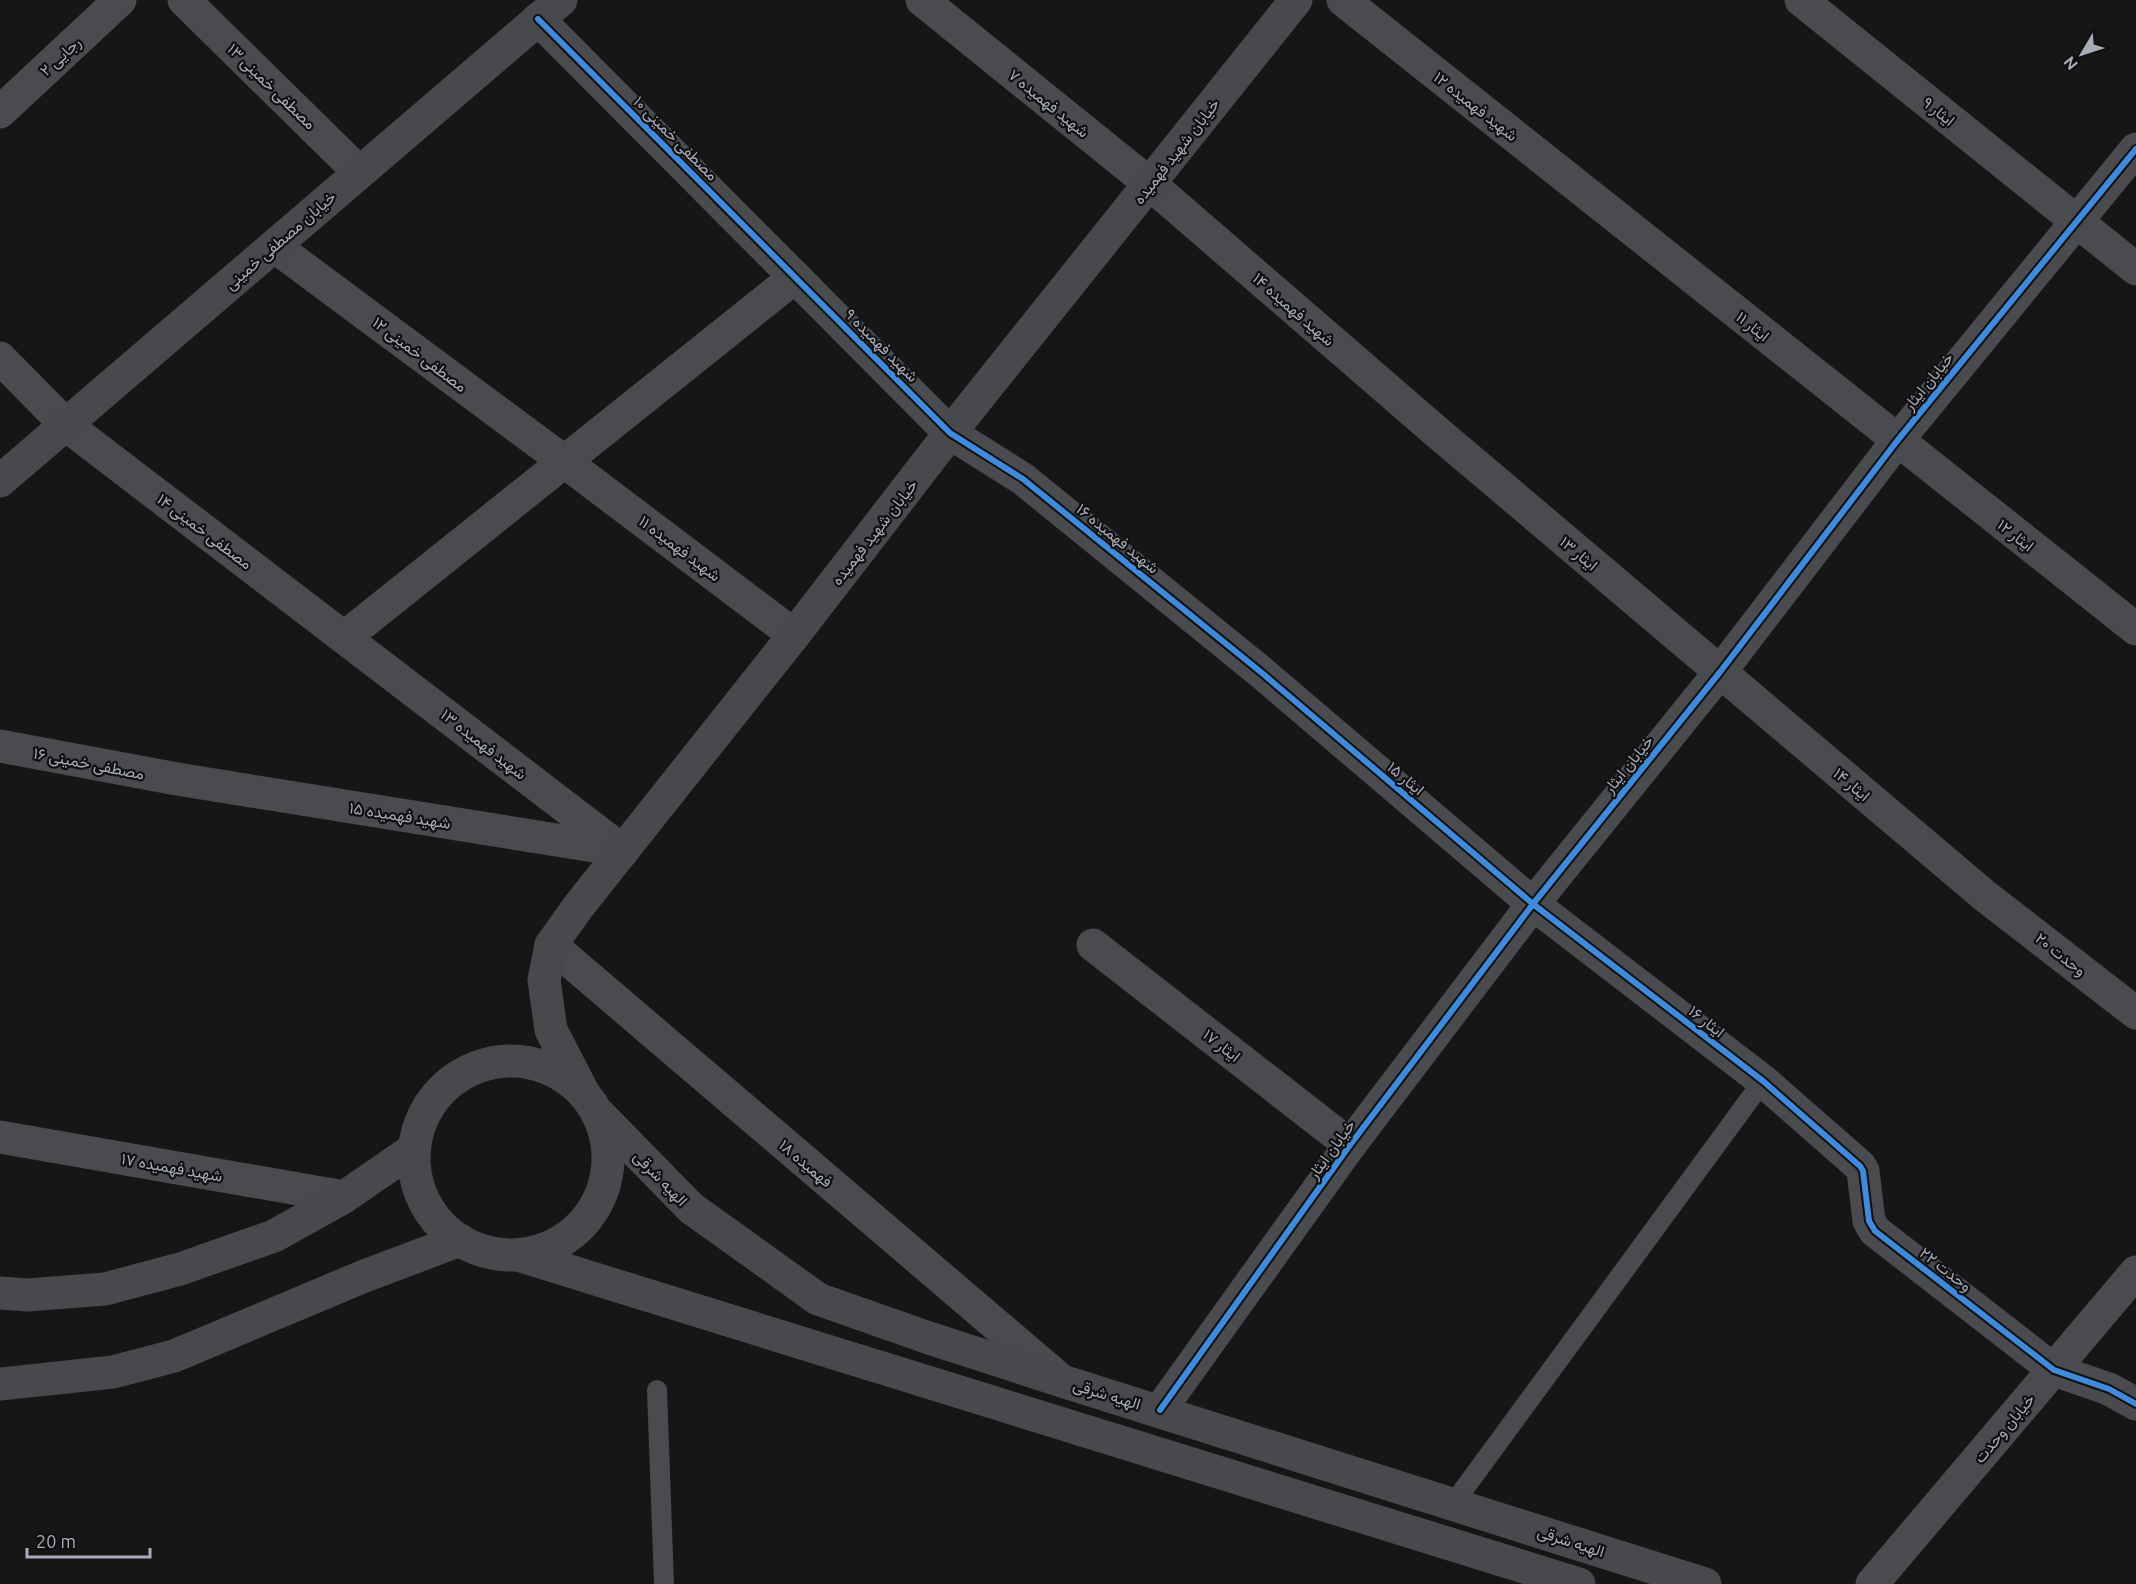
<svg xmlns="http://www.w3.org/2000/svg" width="2136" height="1584" viewBox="0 0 2136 1584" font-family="Ubuntu,Vazirmatn,sans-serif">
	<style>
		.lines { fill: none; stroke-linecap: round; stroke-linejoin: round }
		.lane { stroke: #494b4f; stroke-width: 20 }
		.street { stroke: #494b4f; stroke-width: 33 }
		.secondary { stroke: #48494d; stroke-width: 33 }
		.cycleway-casing { stroke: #101012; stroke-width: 10 }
		.cycleway { stroke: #408adc; stroke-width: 6 }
		.labels { text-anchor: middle; stroke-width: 4.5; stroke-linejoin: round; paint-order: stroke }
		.street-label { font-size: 16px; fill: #a6abb7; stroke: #101012 }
	</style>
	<rect width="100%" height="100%" fill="#161616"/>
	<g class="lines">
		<g class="lane">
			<path d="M657,1390l7,194"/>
			<path d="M1453,1504l310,-423"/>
		</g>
		<g class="street">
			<path d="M184,0l175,172"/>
			<path d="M922,0l228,184 288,249 547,463 151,117"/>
			<path d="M1343,0l793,629"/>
			<path d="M1801,0l335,269"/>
			<path d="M538,19l412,414 73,46 239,194 271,231 230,177 97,85 3,5 6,50 6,10 179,139 55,19 27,15"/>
			<path d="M0,112l120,-112"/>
			<path d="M274,246l291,216 229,173"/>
			<path d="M0,358l66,67 557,426"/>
			<path d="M345,637l450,-360"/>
			<path d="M0,746l177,33 442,71"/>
			<path d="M551,945l511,436"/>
			<path d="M1093,945l257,200"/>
			<path d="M0,1137l344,60"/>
			<path d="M1160,1410l190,-265 183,-241 187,-232 177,-231 239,-292"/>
			<path d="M1872,1584l264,-312"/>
		</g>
		<g class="secondary">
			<path d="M0,481l561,-481"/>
			<circle cx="511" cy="1158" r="97"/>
			<path d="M582,1090l-31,-60 -7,-50 7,-35 27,-38 216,-272 156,-202 346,-433"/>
			<path d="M600,1115l91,93 127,91 111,39 133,43 643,203"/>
			<path d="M518,1255l1061,329"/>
			<path d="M0,1293l27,2 78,-6 75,-20 94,-33 70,-39 70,-48"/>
			<path d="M0,1384l113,-12 61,-16 188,-79 98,-37"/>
		</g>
		<g class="cycleway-casing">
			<g id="cycleway">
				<path d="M538,19l412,414 73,46 239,194 271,231 230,177 97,85 3,5 6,50 6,10 179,139 55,19 27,15"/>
				<path d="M1160,1410l190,-265 183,-241 187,-232 177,-231 239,-292"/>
			</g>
		</g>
		<use href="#cycleway" class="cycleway"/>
	</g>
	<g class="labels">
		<g class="street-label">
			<text transform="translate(60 56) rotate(-43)" y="6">رجایی ۲</text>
			<text transform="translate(272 86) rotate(44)" y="6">مصطفی خمینی ۱۳</text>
			<text transform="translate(1049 103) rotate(39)" y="6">شهید فهمیده ۷</text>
			<text transform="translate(1476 106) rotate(38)" y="6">شهید فهمیده ۱۲</text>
			<text transform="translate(1939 111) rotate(39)" y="6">ایثار ۹</text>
			<text transform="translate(676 138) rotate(45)" y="6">مصطفی خمینی ۱۰</text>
			<text transform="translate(1176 151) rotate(-52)" y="6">خیابان شهید فهمیده</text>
			<text transform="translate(280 240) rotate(-41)" y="6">خیابان مصطفی خمینی</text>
			<text transform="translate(1294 309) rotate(41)" y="6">شهید فهمیده ۱۴</text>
			<text transform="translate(1753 326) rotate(39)" y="6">ایثار ۱۱</text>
			<text transform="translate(882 345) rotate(45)" y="6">شهید فهمیده ۹</text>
			<text transform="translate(420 354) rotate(37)" y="6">مصطفی خمینی ۱۲</text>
			<text transform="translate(1928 381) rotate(-51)" y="6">خیابان ایثار</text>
			<text transform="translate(205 531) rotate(37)" y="6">مصطفی خمینی ۱۴</text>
			<text transform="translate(874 532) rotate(-52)" y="6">خیابان شهید فهمیده</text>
			<text transform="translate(2016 535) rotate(38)" y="6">ایثار ۱۲</text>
			<text transform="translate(1118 538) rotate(39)" y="6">شهید فهمیده ۱۶</text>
			<text transform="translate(680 548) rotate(37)" y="6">شهید فهمیده ۱۱</text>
			<text transform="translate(1579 553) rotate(40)" y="6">ایثار ۱۳</text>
			<text transform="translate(484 744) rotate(38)" y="6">شهید فهمیده ۱۳</text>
			<text transform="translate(89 763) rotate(11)" y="6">مصطفی خمینی ۱۶</text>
			<text transform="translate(1628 764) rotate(-51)" y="6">خیابان ایثار</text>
			<text transform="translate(1406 778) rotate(40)" y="6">ایثار ۱۵</text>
			<text transform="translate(1852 784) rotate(40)" y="6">ایثار ۱۴</text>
			<text transform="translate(400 815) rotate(9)" y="6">شهید فهمیده ۱۵</text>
			<text transform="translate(2061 954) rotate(38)" y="6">وحدت ۲۰</text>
			<text transform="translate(1707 1021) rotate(38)" y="6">ایثار ۱۶</text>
			<text transform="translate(1222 1045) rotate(38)" y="6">ایثار ۱۷</text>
			<text transform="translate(1331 1149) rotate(-54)" y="6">خیابان ایثار</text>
			<text transform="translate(806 1163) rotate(40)" y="6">فهمیده ۱۸</text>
			<text transform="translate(172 1167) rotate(10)" y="6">شهید فهمیده ۱۷</text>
			<text transform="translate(661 1178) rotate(46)" y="6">الهیه شرقی</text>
			<text transform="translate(1946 1269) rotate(38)" y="6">وحدت ۲۲</text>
			<text transform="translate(1107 1394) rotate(17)" y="6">الهیه شرقی</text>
			<text transform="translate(2004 1428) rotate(-50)" y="6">خیابان وحدت</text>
			<text transform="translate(1571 1541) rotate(18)" y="6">الهیه شرقی</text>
		</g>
	</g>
	<g transform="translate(2082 54) rotate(231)" stroke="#101012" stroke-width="4.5" paint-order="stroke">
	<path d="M0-4.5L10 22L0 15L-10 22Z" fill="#a6abb7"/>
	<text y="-9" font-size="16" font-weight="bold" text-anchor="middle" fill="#a6abb7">N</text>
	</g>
	<path d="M27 1548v9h123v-9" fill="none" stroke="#a6abb7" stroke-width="3"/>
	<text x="36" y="1548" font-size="18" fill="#a6abb7" stroke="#101012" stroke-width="4.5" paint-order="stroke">20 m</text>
</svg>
